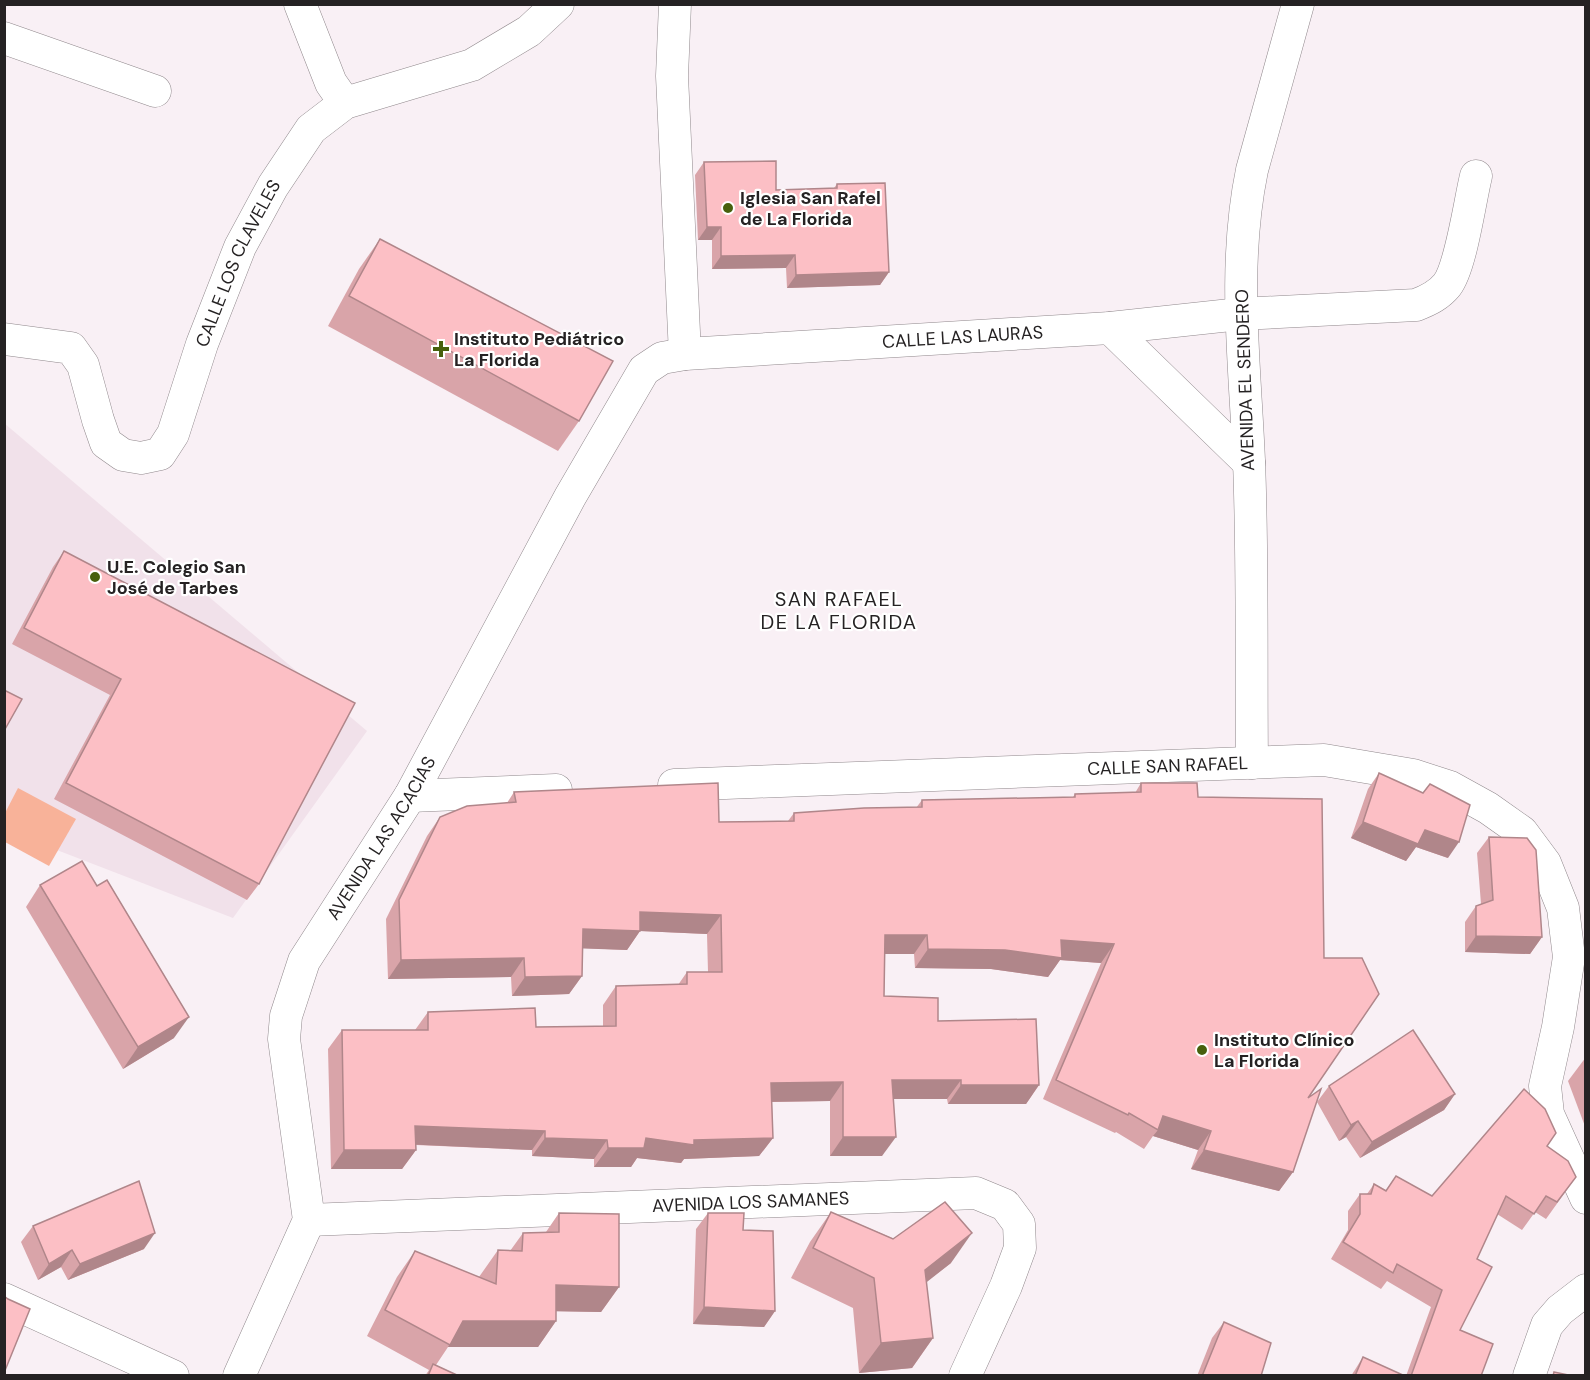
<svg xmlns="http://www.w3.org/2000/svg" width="1590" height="1380" viewBox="0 0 1590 1380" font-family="'DM Sans',sans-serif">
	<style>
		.built { fill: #f1e1ea }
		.green { fill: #f8b299 }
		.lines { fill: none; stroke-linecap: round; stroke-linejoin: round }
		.street-casing { stroke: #90888c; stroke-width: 33 }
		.street { stroke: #fff; stroke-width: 32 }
		.wall { fill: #d9a4a9 }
		.shaded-wall { fill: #b0868a }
		.building { fill: #fcbfc5; stroke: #b0868a; stroke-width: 1.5 }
		.poi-dot { fill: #47600d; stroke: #fff; stroke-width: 2 }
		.labels { text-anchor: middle; stroke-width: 4.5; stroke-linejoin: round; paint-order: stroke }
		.poi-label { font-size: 18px; font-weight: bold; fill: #252223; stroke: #fff; text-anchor: start }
		.street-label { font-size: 18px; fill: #252223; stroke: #fff }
		.neighbourhood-label { font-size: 20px; letter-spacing: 1.5px; fill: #252223; stroke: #fff }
	</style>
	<rect width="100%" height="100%" fill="#f9f0f5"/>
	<path class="built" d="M4,423l363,308 -134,187 -228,-88z"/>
	<path class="green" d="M18,788l58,31 -27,47 -44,-24v-29z"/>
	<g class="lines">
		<g class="street-casing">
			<g id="street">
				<path d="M300,4l31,79 14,20"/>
				<path d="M675,4l-3,72 13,278"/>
				<path d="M4,38l151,53"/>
				<path d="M1110,328l139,135"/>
				<path id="s1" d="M4,339l67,9 12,17 15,55 8,23 17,12 18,3 19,-4 13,-20 29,-90 38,-97 33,-61 38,-57 34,-26 127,-38 57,-34 29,-27"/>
				<path d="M1252,763c-1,-101 1,-201 -3,-302 -4,-97 -17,-194 3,-291l46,-166"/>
				<path id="s2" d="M674,785l650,-25 89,15 37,12 38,21 34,24 23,31 18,45 6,49 -11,70 -13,59 3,28 38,84"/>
				<path d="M410,796l146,-6"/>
				<path id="s3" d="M309,1220l667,-27 29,12 14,19 1,24 -14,38 -41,90"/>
				<path d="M4,1299l169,77"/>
				<path id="s4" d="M239,1376l70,-156 -25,-181 2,-23 18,-55 106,-165 160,-299 74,-127 18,-12 23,-4 425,-26 130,-14 176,-9c13,-5 23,-10 31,-20 14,-18 23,-85 29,-109"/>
				<path d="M1529,1376l18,-51 13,-15 26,-20"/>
			</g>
		</g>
		<use href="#street" class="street"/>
	</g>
	<g class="wall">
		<path d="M704,162l72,28 58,-2 3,-4 52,88 -9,13 -93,3 -1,-20 -74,1v-29h-14l-3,-65z"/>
		<path d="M380,239l199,182 -21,30 -230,-125 31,-57z"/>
		<path d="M64,551l195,333 -12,16 -193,-101 56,-104 -98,-51 41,-77z"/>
		<path d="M1379,773l69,85 -32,-11 -10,14 -55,-23 17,-49z"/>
		<path d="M1141,783l57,14 110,301 -15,74 -14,19 -88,-22 7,-19 -45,-14 -9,13 -28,-17 -1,1 -72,-34 58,-136 -41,-3 -12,17 -57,-8 -76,-1 -1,-14h-29l-1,42 54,25 101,64 -13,19h-78l-1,-5h-54l-11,57h-52v-55l-58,1 1,36 -14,18 -75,3 -3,4 -44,-5 -6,9h-37v-8l-62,-3v-6l-116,-5v5l-14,19h-71l-3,-120 14,-19h73l13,-18 108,15 67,-1v-21l13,-19 62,-1 9,-13h21l-1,-38 -67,-3 -13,19 -44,-2 -1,28 -13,18 -57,2 -1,-19 -123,2 -2,-60 41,-83 13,-19 67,-14 7,-11 205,30 69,-1 6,-8 122,-5 6,-8 151,-3 2,-3 60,-1z"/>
		<path d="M1489,837l53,100 -12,17 -65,-2v-30l11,-16 5,-2 -4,-51z"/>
		<path d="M40,885l134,153 -51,31 -97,-162z"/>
		<path d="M1586,1057v72l-18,-48z"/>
		<path d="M1329,1086l126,8 -11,16 -84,48 -14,-21 -7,4 -22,-39z"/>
		<path d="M1547,1146l29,31 -30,42 -11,-7 -13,18 -25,-16 -20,45 -17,71 21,46h-75l25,-69 -44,-26 -6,8 -50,-30 17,-29v-19l12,-17h7l7,-10 12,6 10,-14 36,20z"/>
		<path d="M831,1212l120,51 -25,19 7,56 -21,30 -53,5 -6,-65 -62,-30 19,-36z"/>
		<path d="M559,1213l60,74 -18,25 -45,-1v10l-18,26h-90l-12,18 23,11h-34l4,-6 -62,-34 30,-59 18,-26 64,26 19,-27 12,1 13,-18 23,-1z"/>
		<path d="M708,1213l67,98 -11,16 -71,-3 3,-95z"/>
		<path d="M33,1226l111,23 -76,31 -7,-13 -23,13 -17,-38z"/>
		<path d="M1224,1322l37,54h-64l15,-38z"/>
		<path d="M1363,1357l42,19h-54z"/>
	</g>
	<g class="shaded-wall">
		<path d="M707,227h14l-9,13h-14z"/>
		<path d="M795,255l-9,13 -74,1 9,-13z"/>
		<path d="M889,272l-9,13 -93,3 9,-13z"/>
		<path d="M1363,822l62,8 34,12 -11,16 -32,-11 -10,14 -55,-23z"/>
		<path d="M640,912l81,3 -14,19 -67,-3 -13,19 -57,-2 13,-19z"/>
		<path d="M885,935h42l-13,19h-42z"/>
		<path d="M1476,936l66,1 -12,17 -65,-2z"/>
		<path d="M1061,940l53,4 -13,19 -41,-3 -12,17 -57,-8 -76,-1 13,-19z"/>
		<path d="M524,958l-13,19 -123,2 13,-19z"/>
		<path d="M582,976l-13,18 -57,2 13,-19z"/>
		<path d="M189,1017l-15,21 -51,31 15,-22z"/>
		<path d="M892,1080h69l-14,19h-68z"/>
		<path d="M843,1082l-13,19 -72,1 13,-19z"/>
		<path d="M961,1085h78l-13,19h-78z"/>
		<path d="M1455,1094l-11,16 -84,48 12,-16z"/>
		<path d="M1163,1116l48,15 -13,19 -45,-14 5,-6z"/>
		<path d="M1358,1121l-12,16 -7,4 12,-16z"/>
		<path d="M415,1126l130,5 -13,19 -130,-6z"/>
		<path d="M843,1137h53l-14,19h-52z"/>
		<path d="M545,1138l62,2 -13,19 -62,-3z"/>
		<path d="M646,1138l48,2 79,-2 -14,18 -75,3 -3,4 -44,-5 -6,9h-37l14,-19z"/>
		<path d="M344,1150h72l-14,19h-71z"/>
		<path d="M1204,1150l89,22 -14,19 -88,-22z"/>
		<path d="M155,1233l-11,16 -76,31 12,-16z"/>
		<path d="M972,1233l-21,30 -47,37 21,-30z"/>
		<path d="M72,1250l-11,17 -23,13 11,-16z"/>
		<path d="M556,1285l63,2 -18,25 -63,-1z"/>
		<path d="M704,1307l71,4 -11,16 -71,-3z"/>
		<path d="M463,1321h93l-18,26h-90z"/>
		<path d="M933,1338l-21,30 -53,5 22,-30z"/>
	</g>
	<g class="building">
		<path d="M776,161v29l61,-2v-4l48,-1 4,89 -93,3 -1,-20 -74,1v-29h-14l-3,-65z"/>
		<path d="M380,239l233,122 -34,60 -230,-125z"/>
		<path d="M64,551l291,152 -96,181 -193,-101 55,-104 -97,-51z"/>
		<path d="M4,690l18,9 -18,32z"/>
		<path d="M1379,773l44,20 7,-9 40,21 -11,37 -34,-12 -7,14 -55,-22z"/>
		<path d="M718,783l1,39 75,-1v-8l70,-5 58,-1v-7l153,-3v-3l66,-2v-9h56l1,14 124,2 2,159h38l17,36 -71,104 13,-9 -28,83 -89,-22 7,-19 -48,-15 -5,14 -29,-17 -1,2 -72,-35 58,-136 -53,-4 1,18 -57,-8 -77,-1 -1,-14h-42l-1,61 54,2v23l98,-2 3,66h-78v-5h-69l4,57h-53v-55l-72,1 2,55 -79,2v5l-48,-7 -2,10h-36l-1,-8 -62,-2v-7l-130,-5 1,24h-72l-2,-120h86v-18l107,-4 1,19 80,-1v-40l71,-2v-12h35l-1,-57 -81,-3v19l-57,-2 -1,47 -57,1 -1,-19 -123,2 -2,-60 41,-83 27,-11 49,-4 -2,-10z"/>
		<path d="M1489,837l38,1 9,12 6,87 -66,-1v-30l17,-6z"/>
		<path d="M82,861l15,25 10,-6 82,137 -51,30 -98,-162z"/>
		<path d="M1413,1030l42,64 -83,48 -14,-21 -7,4 -22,-39z"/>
		<path d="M1524,1089l21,20 11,24 -9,13 21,15 8,16 -19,25 -11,-6 -12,18 -28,-18 -29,63 15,8 -32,63 33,14 -12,32h-70l31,-86 -45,-26 -4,9 -50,-31 17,-28v-20h11l3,-10 12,7 10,-15 36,20z"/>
		<path d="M139,1181l16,52 -75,31 -8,-14 -23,14 -16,-38z"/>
		<path d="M945,1202l27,31 -47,37 8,68 -52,5 -7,-65 -61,-30 18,-36 62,27z"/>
		<path d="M559,1213l60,1v73l-63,-2v36h-93l-13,24 -65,-35 30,-59 81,33 2,-34 24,1 1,-18 36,-1z"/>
		<path d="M708,1213h36l-1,17 30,1 2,80 -71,-4z"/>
		<path d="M4,1296l4,3 22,10 -26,64z"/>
		<path d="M1224,1322l47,21 -10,33h-59z"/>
		<path d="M1363,1357l42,19h-50z"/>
		<path d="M433,1364l26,12h-31z"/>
		<path d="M1554,1372l19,4h-20z"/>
	</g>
	<g class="poi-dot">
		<circle cx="728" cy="208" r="6"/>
		<path d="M438 340h6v6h6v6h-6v6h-6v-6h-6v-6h6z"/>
		<circle cx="95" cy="577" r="6"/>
		<circle cx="1202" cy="1050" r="6"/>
	</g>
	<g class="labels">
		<g class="poi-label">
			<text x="740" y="204">Iglesia San Rafel<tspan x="740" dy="21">de La Florida</tspan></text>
			<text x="454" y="345">Instituto Pediátrico<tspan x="454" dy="21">La Florida</tspan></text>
			<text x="107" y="573">U.E. Colegio San<tspan x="107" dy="21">José de Tarbes</tspan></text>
			<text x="1214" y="1046">Instituto Clínico<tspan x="1214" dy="21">La Florida</tspan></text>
		</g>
		<g class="street-label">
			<text dy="6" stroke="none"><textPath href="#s1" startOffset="435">CALLE LOS CLAVELES</textPath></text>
			<text dy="6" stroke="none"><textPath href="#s4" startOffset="1440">CALLE LAS LAURAS</textPath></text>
			<text transform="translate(1245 380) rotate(-92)" y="6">AVENIDA EL SENDERO</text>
			<text dy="6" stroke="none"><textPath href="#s2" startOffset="494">CALLE SAN RAFAEL</textPath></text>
			<text dy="6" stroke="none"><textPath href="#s4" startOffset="580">AVENIDA LAS ACACIAS</textPath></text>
			<text dy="6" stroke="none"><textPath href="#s3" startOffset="442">AVENIDA LOS SAMANES</textPath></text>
		</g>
		<g class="neighbourhood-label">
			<text x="839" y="606">SAN RAFAEL<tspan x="839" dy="23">DE LA FLORIDA</tspan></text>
		</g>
	</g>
	<rect width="1590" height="1380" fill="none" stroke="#252223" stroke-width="12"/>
</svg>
